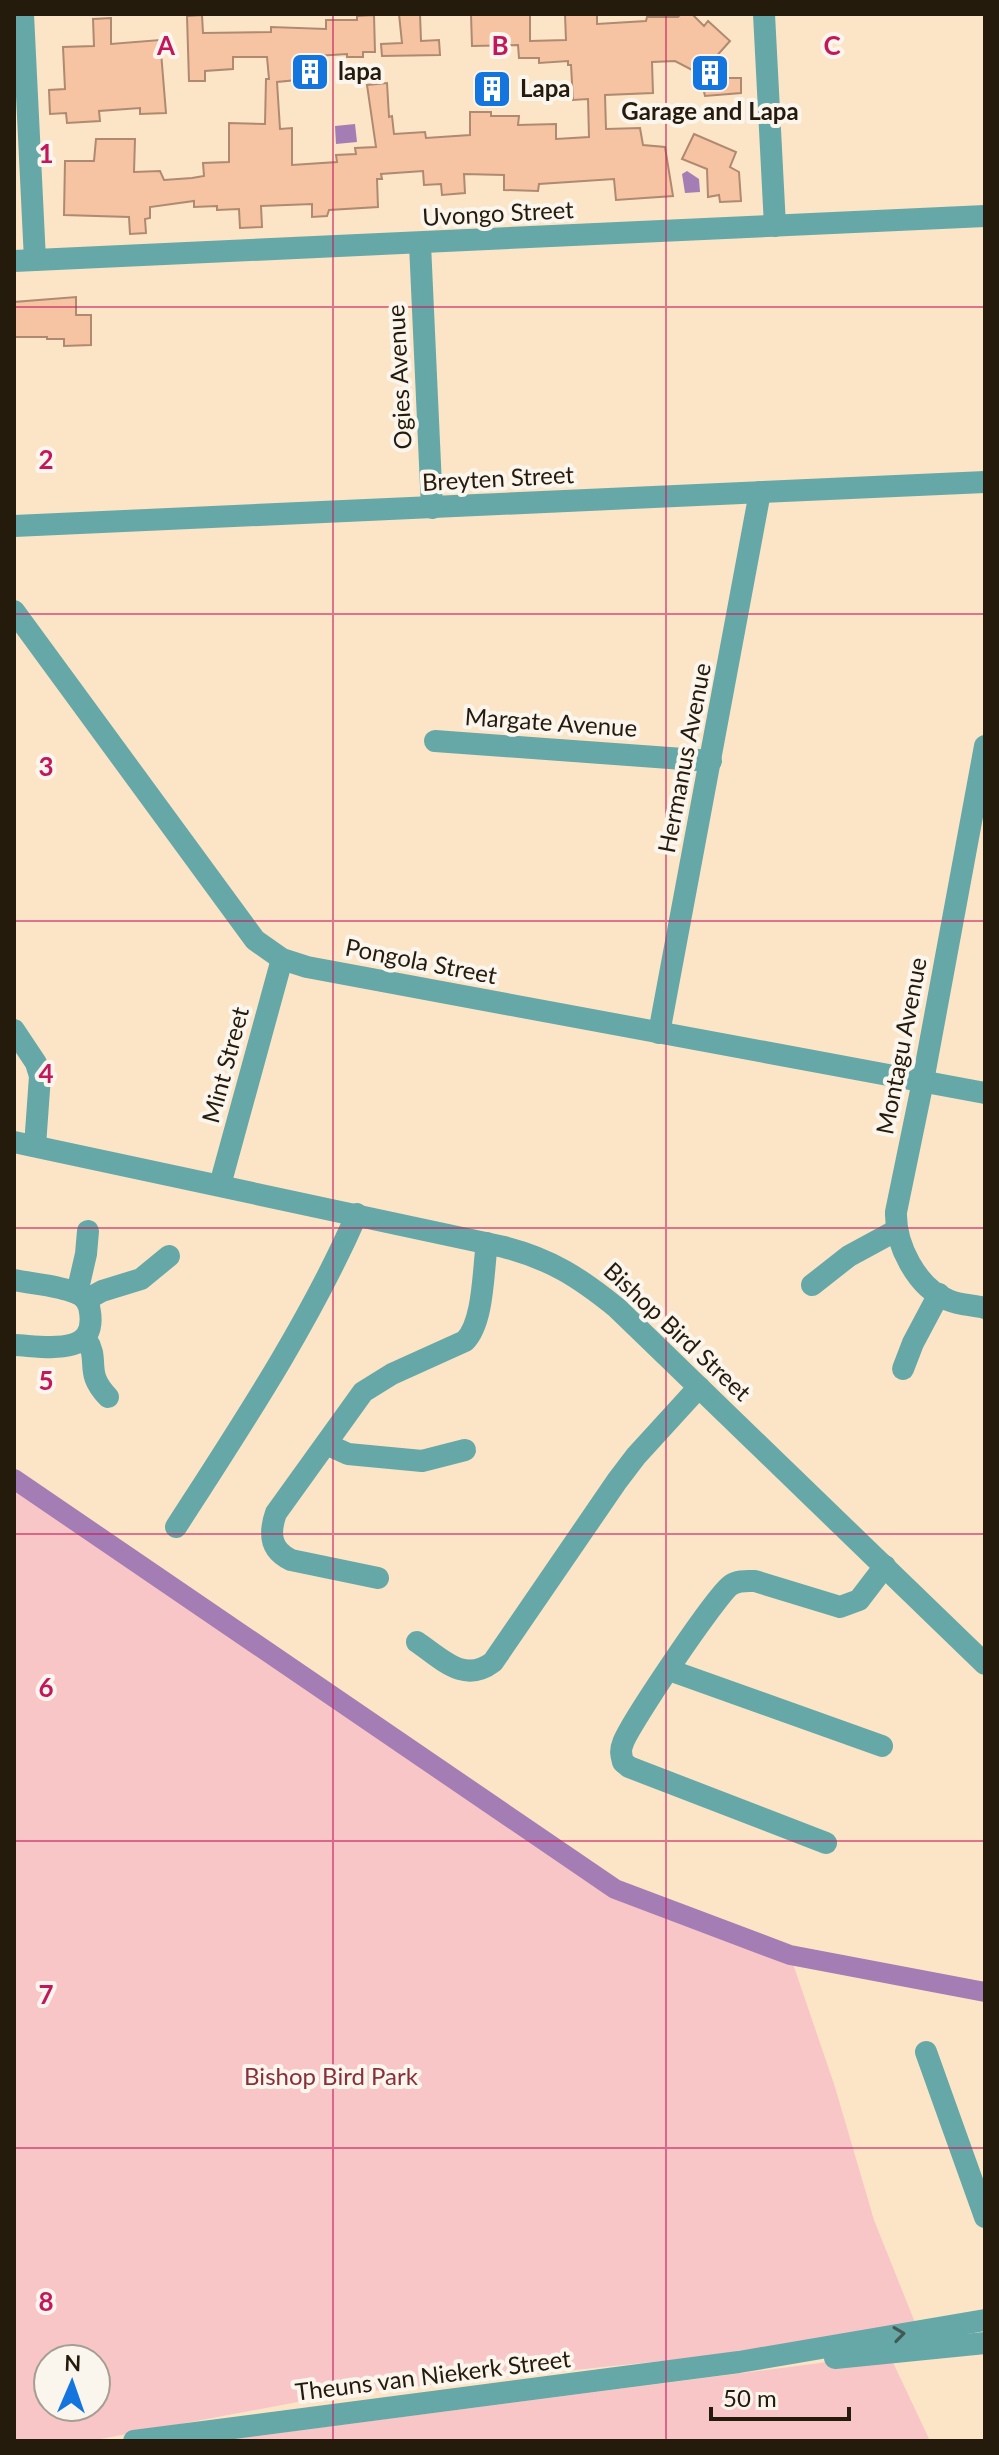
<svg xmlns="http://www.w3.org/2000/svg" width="999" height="2455" viewBox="0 0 999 2455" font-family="Lato,sans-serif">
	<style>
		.green { fill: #f9c6c8; fill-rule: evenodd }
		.water { fill: #a47db4 }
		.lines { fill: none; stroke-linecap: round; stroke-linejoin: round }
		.canal { stroke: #a47db4; stroke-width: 20 }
		.building { fill: #f6c4a3; stroke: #af8a70; stroke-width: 2 }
		.minor { stroke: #66a8a8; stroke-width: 22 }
		.oneway { stroke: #425a53 }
		.grid { fill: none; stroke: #c2185b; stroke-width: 2; stroke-opacity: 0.55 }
		.labels { text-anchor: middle; stroke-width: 8; stroke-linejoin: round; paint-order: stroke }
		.poi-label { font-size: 24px; font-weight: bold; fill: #251b0d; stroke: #faf5ed; text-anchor: start }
		.street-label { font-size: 24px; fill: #251b0d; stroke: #faf5ed }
		.park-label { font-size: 24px; fill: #882f3b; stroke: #faf5ed }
		.grid-label { font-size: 26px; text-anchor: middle; font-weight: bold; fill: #c2185b; stroke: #faf5ed; stroke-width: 8; stroke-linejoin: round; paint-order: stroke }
	</style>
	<rect width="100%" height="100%" fill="#fbe5c6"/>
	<g class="green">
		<path d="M14,1479l601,410 175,66 45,132 39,133 42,105 -101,20 -480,50 -245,46h-76zM48,2359h48v48h-48z"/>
		<path d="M889,2354l41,87h-713z"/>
	</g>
	<g class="water">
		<path d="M355,124l2,18 -21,2 -1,-18z"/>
		<path d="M687,171l12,8 1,13 -15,1 -3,-19z"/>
	</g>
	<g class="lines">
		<path class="canal" d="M14,1479l601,410 175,66 195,37"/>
	</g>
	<g class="building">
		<path d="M399,14h21l1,27 18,-1 1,15 -58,1 -1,-12 21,-1z"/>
		<path d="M471,14h59v27l36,-1 -1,-26h32v10l49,-3 1,-4h31l3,-3h11l12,12 4,-5 22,20 -26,29h20v8h17v15l-36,3 -5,-22 -25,-13 -23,1 1,31 -48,2 1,34 34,-1 3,17 22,2 8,49 -57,4 -2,-21 -75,5 -1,7 -34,-1v-15l-40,-1 1,19 -23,2 -1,-11 -17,1 -1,-14 -42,3 1,5h-5l1,28 -49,3 -2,6 -15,1v-13l-51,2 1,21 -22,1 -1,-19 -22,1v-4l-23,1v-6l-44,6v11l-5,1 1,14 -16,1 -1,-17 -65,-2 1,-54h29l2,-22h39l-1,33 26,-1 4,9 28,-2 12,-2 -1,-13 26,-1v-39l36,1 1,-45h3l-2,-22h-34v12l-28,2v10h-16l-2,-65 15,-1 1,18 68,-1v-5l55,2v-9h31v-4l17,-1 1,37h-12v5h-16v-3l-31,2 2,22 -41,4 3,47 12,-1v37l45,-3 -1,-7 20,-1 -1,-6 21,-1 -9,-62 20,-2 2,34 3,-1 2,18 31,-2 1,6 44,-3v-23h21v4h28l-1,9 38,-1v15l33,-2 -1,-38 -15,1 -2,-35h-3v-4l-29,2v-5h-20l-1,-13 -46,1z"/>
		<path d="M111,18v26l49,-4 6,73 -26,1v-6l-41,3 1,10 -33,2 -1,-10 -16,1 -1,-24 16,-1 -2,-42 31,-1 -1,-27z"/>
		<path d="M694,134l42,18 -6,15 9,5 2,29 -21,1 -1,-7 -11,2 -1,-28 -25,-10z"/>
		<path d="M76,297v18h15v30l-27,1v-7h-17v-2h-33v-35z"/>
	</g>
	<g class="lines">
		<g class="minor">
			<path d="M23,14l12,246"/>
			<path d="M764,14l11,212"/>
			<path d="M420,244l12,264"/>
			<path d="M14,261l971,-45"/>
			<path d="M14,526l971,-44"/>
			<path d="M14,611l241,329 27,19 25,8 678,126"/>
			<path d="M435,741l276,20"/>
			<path d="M985,746l-62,335 -27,131c-1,32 20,75 52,88 11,5 25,5 37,8"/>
			<path d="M14,1030l22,33 4,13 -5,70"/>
			<path d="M659,1033l101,-541"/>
			<path d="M14,1142l490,105c47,12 76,31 113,61l368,356"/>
			<path d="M220,1185l62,-226"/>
			<path d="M14,1280c19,4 44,5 62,13 9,3 13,10 14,19 7,46 -47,34 -76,33"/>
			<path d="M812,1285l37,-29 48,-26"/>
			<path d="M77,1293l9,-39 2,-23"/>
			<path d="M86,1300l16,-9 39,-12 28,-23"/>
			<path d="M86,1339c15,22 -3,32 22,58"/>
			<path d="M903,1369l10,-26 26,-49"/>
			<path d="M326,1444l22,10 74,7 43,-11"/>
			<path d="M176,1527c65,-101 133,-203 181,-313"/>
			<path d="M378,1578l-87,-18c-21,-10 -22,-27 -15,-47l87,-121 29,-18 73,-33c19,-19 18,-72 22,-98"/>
			<path d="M417,1642c25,17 47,42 76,20l124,-181 19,-25 63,-69"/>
			<path d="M669,1670l213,76"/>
			<path d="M826,1843l-197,-76 -6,-5c-2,-7 -3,-12 0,-19 6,-18 94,-149 108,-158 7,-5 16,-4 24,-4l85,26 19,-7 26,-34"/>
			<path d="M926,2052l59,165"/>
			<path d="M835,2358l150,-15"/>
			<path d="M134,2441l605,-79 246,-42"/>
		</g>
	</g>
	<defs><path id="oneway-chevron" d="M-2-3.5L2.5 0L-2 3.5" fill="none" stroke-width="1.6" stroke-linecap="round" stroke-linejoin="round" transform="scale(2)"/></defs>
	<use class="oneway" href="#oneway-chevron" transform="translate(899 2334) rotate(-8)"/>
	<path class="grid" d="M333,14v2427M666,14v2427M14,307h971M14,614h971M14,921h971M14,1228h971M14,1534h971M14,1841h971M14,2148h971"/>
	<defs>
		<g id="building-square" transform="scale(2)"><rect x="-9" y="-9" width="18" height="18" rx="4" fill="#1575de" stroke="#faf5ed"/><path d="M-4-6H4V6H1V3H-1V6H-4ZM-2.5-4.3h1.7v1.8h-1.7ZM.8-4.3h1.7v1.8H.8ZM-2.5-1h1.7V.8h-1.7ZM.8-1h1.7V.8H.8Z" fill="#fff"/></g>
	</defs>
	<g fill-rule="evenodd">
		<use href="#building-square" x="310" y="72"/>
		<use href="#building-square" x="710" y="73"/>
		<use href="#building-square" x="492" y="89"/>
	</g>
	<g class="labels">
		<g class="poi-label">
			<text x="338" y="80">lapa</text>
			<text x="520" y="97">Lapa</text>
			<text x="710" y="120" text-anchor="middle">Garage and Lapa</text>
		</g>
		<g class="street-label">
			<text transform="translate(498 214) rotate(-3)" y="8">Uvongo Street</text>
			<text transform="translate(400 377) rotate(-93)" y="8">Ogies Avenue</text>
			<text transform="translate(498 479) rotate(-3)" y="8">Breyten Street</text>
			<text transform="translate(551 723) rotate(4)" y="8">Margate Avenue</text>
			<text transform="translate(685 758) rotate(-79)" y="8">Hermanus Avenue</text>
			<text transform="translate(421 962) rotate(11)" y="8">Pongola Street</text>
			<text transform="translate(902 1046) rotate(-79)" y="8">Montagu Avenue</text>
			<text transform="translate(226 1065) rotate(-75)" y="8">Mint Street</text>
			<text transform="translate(677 1332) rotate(43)" y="8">Bishop Bird Street</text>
			<text transform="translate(433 2376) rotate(-7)" y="8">Theuns van Niekerk Street</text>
		</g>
		<g class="park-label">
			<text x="331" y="2085">Bishop Bird Park</text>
		</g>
	</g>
	<g class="grid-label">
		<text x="166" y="55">A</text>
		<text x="500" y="55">B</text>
		<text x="832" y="55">C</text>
		<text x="46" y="163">1</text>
		<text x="46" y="469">2</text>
		<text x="46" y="776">3</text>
		<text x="46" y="1083">4</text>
		<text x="46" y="1390">5</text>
		<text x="46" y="1697">6</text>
		<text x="46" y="2004">7</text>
		<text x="46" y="2311">8</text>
	</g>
	<rect width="999" height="2455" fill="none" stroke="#251b0d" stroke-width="32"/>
	<g transform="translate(72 2383) rotate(2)"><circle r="38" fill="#faf5ed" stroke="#a59e93" stroke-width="2"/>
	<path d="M0-6L14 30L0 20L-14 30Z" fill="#1575de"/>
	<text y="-12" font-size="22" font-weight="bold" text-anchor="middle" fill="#251b0d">N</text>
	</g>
	<path d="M711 2407v12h138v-12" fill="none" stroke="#251b0d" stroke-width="4"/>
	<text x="723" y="2407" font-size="24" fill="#251b0d" stroke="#faf5ed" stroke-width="6" paint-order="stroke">50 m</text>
</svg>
